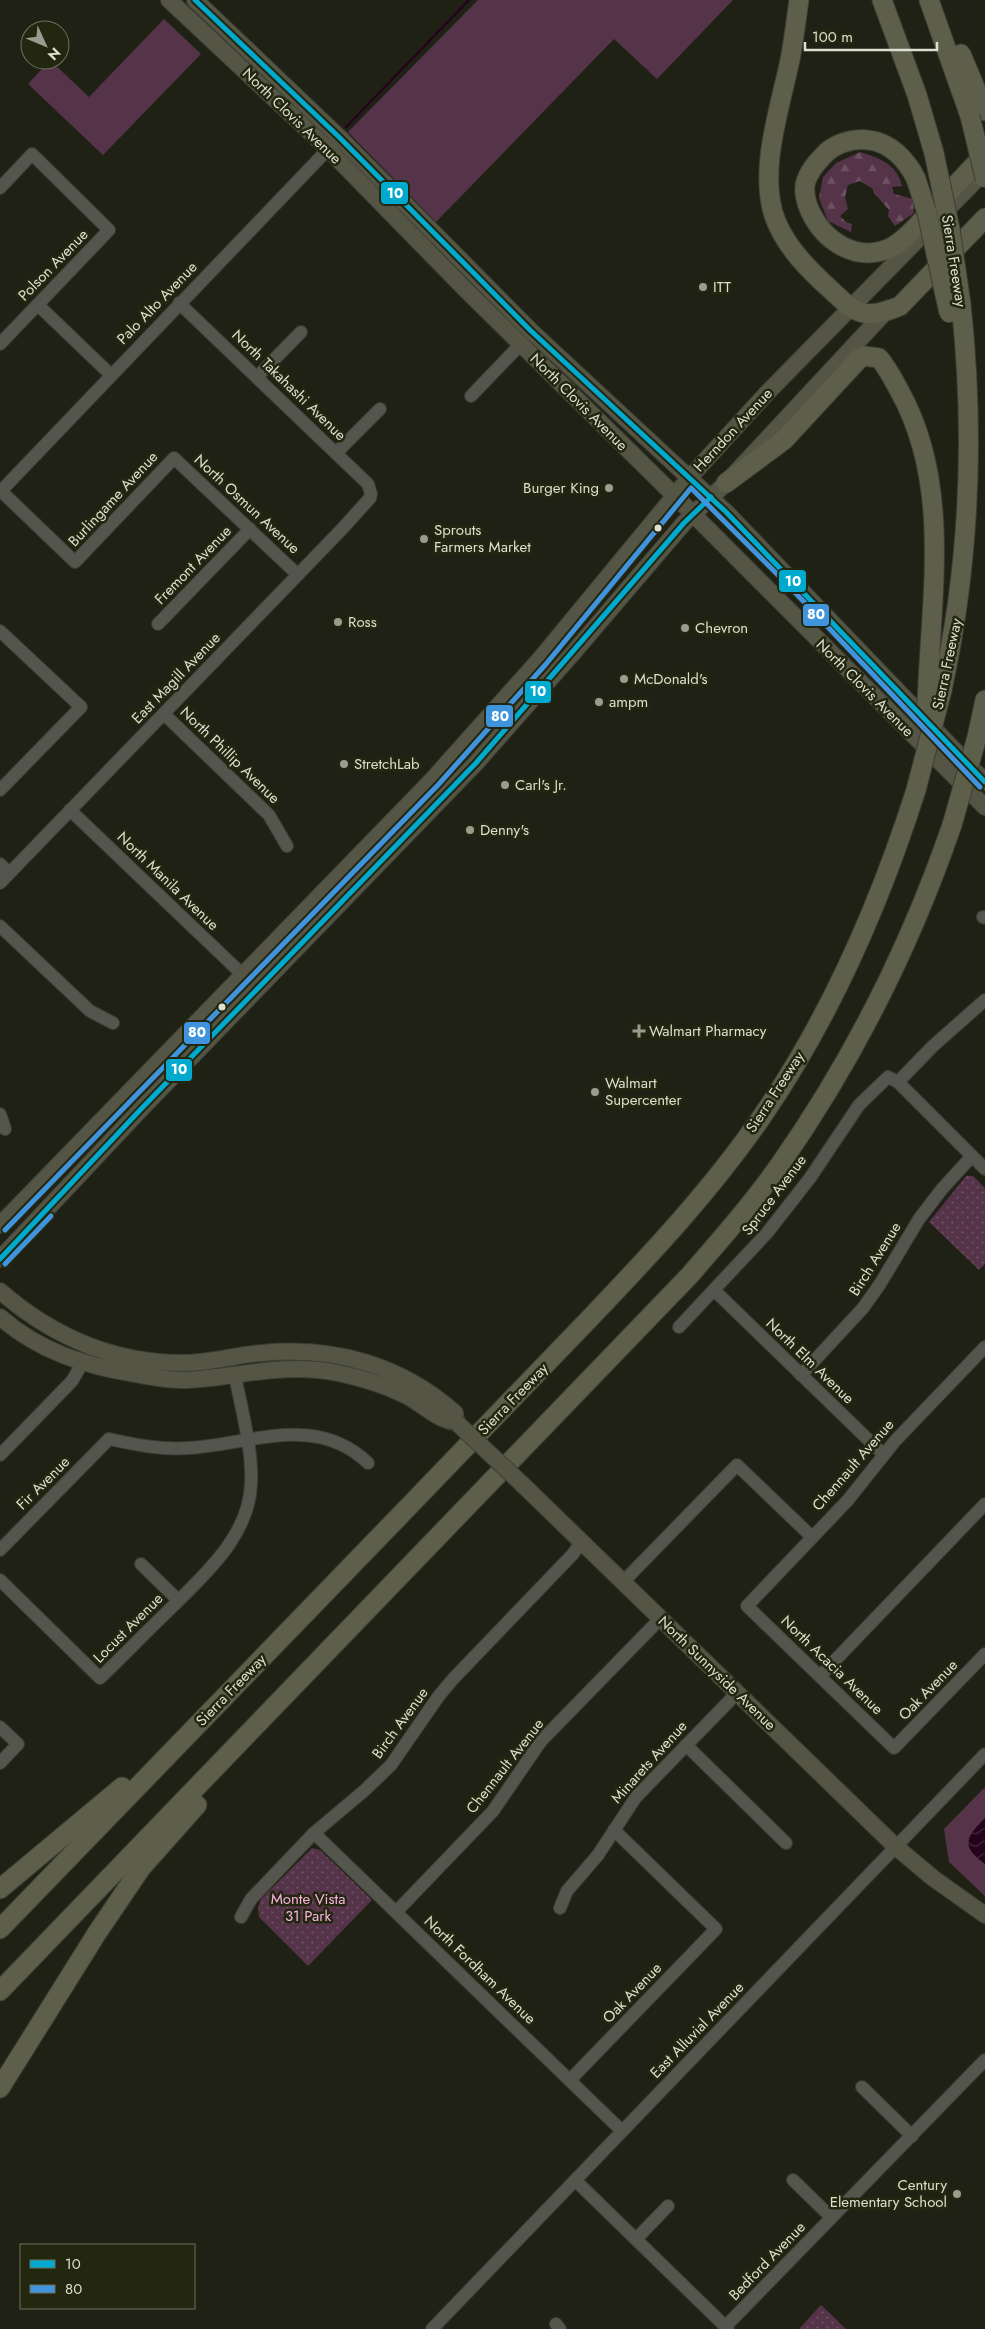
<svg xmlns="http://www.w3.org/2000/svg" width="985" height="2329" viewBox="0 0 985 2329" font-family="Jost,sans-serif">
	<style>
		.grass { fill: #553449 }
		.forest { fill: url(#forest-firs) }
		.park { fill: url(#park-dots) }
		.water { fill: url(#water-waves) }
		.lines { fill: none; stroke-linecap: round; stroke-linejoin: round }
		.stream { stroke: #25031c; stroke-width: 2.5 }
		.minor-casing { stroke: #3c3d33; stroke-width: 14 }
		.major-casing { stroke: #3c3d33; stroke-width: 18 }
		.highway-casing { stroke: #3c3d33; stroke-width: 21 }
		.minor { stroke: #54554c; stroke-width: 12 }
		.major { stroke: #545545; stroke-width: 16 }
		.highway { stroke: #5d5f4b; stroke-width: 19 }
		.major-bridge-casing { stroke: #3c3d33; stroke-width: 18; stroke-linecap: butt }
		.highway-bridge-casing { stroke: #3c3d33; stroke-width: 21; stroke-linecap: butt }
		.major-bridge { stroke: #545545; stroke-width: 16 }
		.highway-bridge { stroke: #5d5f4b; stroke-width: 19 }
		.bus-1-casing { stroke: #24270f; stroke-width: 9 }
		.bus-2-casing { stroke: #24270f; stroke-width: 9 }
		.bus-1 { stroke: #00a9ce; stroke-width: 5 }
		.bus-2 { stroke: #4094de; stroke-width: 5 }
		.poi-dot { fill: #9b9c8f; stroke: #24270f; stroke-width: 2 }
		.bus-dot { fill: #dddfd1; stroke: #24270f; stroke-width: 2 }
		.labels { text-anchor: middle; stroke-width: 5; stroke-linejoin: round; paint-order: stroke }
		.street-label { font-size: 15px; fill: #dddfd1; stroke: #24270f }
		.poi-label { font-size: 15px; fill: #dddfd1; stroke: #24270f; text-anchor: start }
		.park-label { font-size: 15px; fill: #fcb1e2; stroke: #24270f }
		.line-badge { stroke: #24270f; stroke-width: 2 }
		.badge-label { font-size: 14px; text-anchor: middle; font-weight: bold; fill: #fff }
	</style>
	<defs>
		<pattern id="forest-firs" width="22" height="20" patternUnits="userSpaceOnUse" patternTransform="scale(1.25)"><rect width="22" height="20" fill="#553449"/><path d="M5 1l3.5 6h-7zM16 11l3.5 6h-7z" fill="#6d5162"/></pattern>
		<pattern id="park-dots" width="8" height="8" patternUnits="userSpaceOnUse" patternTransform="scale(1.25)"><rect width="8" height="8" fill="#553449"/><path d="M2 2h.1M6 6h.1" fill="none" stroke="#6d5162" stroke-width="1.8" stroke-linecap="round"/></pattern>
		<pattern id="water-waves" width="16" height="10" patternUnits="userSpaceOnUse" patternTransform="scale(1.25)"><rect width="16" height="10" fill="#25031c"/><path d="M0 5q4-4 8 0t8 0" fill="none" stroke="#44273c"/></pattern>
	</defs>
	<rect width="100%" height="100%" fill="#202115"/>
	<g class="grass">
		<path d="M478,0h255l-76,79 -43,-40 -178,183 -88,-90z"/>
		<path d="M164,19l37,35 -98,101 -75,-71 22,-24 39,37z"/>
		<path d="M985,1787v109l-36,-34 -5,-33z"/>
	</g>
	<path class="forest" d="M860,152c19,6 37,12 42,34l-10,1 2,7 19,5 1,14 -19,13 -7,-10 1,-6 -15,-17 -1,-4 -13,-8 -12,4 -3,12 3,12 -8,7 6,6 6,2 -1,8 -23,-11 -9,-23 4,-21 13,-14z"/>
	<g class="park">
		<path d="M966,1176h7l12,12v76l-6,6 -50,-48z"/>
		<path d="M312,1848l8,2 52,50 -64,66 -49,-49 -1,-9 3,-9z"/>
		<path d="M821,2305l25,24h-47z"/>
	</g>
	<path class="water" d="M985,1818v46c-25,-18 -19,-27 0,-46z"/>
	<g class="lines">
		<path class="stream" d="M346,127l123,-127"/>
		<g class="minor-casing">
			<g id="minor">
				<path d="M0,188l32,-34 77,76 -109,114"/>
				<path d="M38,305l73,70"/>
				<path d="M257,377l44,-45"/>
				<path d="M471,396l50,-52"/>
				<path d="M336,453l44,-44"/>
				<path d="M1,491l74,71 99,-104 124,117"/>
				<path d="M0,492l334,-349"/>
				<path d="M158,624l92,-95"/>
				<path d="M0,631l81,76 -81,83"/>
				<path d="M164,714l105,101 18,31"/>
				<path d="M70,810l173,165"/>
				<path d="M0,864l9,9"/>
				<path d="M0,883l342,-354 28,-31 1,-4 -3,-10 -189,-181"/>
				<path d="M983,917l2,1"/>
				<path d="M0,926l90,85 23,12"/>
				<path d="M898,1082l35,-36 52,-46"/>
				<path d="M0,1114l5,15"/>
				<path d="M715,1291l168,163"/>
				<path d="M679,1327l88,-94 43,-55 49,-73 29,-28 10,5 87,87"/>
				<path d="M985,1347l-90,94 -47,59 -101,106 147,142 91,-94"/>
				<path d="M801,1375l62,-67 17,-24 39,-65 23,-30 30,-33"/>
				<path d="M0,1455l72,-74 11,-19"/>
				<path d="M0,1550l109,-111c27,6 53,11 80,9 62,-4 127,-35 179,15"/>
				<path d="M141,1564l37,36"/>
				<path d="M0,1580l100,98c23,-22 45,-45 68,-67 35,-35 81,-74 83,-127 2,-34 -10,-76 -16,-109"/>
				<path d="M623,1582l114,-117 74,71"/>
				<path d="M820,1676l165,-172"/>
				<path d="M0,1727l18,17 -18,19"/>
				<path d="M686,1745l100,98"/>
				<path d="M314,1833l308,298"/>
				<path d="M560,1908l7,-17 31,-36 38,-58 101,-104"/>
				<path d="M396,1912l97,-101 48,-70 119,-122"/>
				<path d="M241,1917l10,-18 63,-66 51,-43 26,-25 47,-68 15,-18 120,-125 8,-12"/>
				<path d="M570,2080l146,-151 -102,-99"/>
				<path d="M862,2087l50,49"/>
				<path d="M793,2180l38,37"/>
				<path d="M576,2181l152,148"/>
				<path d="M636,2239l32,-33"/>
				<path d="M556,2324l4,5"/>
				<path d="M726,2326l259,-266"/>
				<path d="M432,2329l553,-575"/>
			</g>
		</g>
		<g class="major-casing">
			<g id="major">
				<path d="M169,0l159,149 138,141 209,206 310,311"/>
				<path d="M195,0l144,137 191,193 196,182 259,270"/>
				<path d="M0,1225l432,-445 108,-121 150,-182 77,-84 218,-222"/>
				<path d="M0,1259l142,-151 334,-345 97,-110 111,-130 42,-40 163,-175"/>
				<path d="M0,1291c52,45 113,72 183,72 27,0 52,-8 79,-10 72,-7 139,12 193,60l1,9c-17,-1 -34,-18 -49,-26 -22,-11 -45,-18 -69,-23 -55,-11 -97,4 -151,7 -17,1 -35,-3 -52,-6 -50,-8 -96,-23 -135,-57"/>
				<path d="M522,1484l374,363 37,31 52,37"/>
			</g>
		</g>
		<g class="highway-casing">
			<g id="highway">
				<path d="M799,0c-3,20 -5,40 -9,60 -10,48 -33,114 -14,161 11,27 33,49 54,68 26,25 34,32 70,17l85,-88"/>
				<path d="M882,0l35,95 17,58"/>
				<path d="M929,0l41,116"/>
				<path d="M961,54l24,57"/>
				<path d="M916,179c-9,-19 -26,-37 -48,-39 -16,-2 -35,4 -45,16 -7,7 -14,16 -17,25 -3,9 0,22 4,30 14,30 46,52 80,37 16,-8 28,-24 40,-36 18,-19 37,-39 55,-58"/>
				<path d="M726,483l58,-43 74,-80 6,-4 15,2c8,9 14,21 20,32 50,89 34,194 29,292"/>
				<path d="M942,690c28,-128 33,-256 19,-386"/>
				<path d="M977,737l8,-37"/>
				<path d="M0,1889l122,-102"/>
				<path d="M0,1929c137,-143 275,-285 413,-427 60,-62 120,-124 180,-187 60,-63 119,-126 168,-197 69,-100 118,-212 155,-328"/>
				<path d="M0,1991l690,-716c31,-36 63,-72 91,-112 74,-106 129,-216 171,-338"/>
				<path d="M0,2088l97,-155 44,-65 56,-63"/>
			</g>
		</g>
		<use href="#minor" class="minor"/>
		<use href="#major" class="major"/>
		<use href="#highway" class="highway"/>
		<g class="major-bridge-casing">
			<path id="major-bridge" d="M456,1422l66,62"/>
		</g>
		<g class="highway-bridge-casing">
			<g id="highway-bridge">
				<path d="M970,116l15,62"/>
				<path d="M934,153l16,76 11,75"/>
				<path d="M916,179l11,34 22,100"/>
				<path d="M926,721l2,-39"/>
				<path d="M916,790l26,-100"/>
				<path d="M952,825l25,-88"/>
			</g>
		</g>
		<use href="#major-bridge" class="major-bridge"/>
		<use href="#highway-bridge" class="highway-bridge"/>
		<g class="bus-1-casing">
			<g id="bus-1">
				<path d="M195,0l144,137 191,193 196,182 259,270"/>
				<path d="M0,1259l142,-151 334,-345 208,-240 27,-26"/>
			</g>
		</g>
		<g class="bus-2-casing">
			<g id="bus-2">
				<path d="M5,1230l433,-445 108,-121 145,-176 95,95 194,204"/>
				<path d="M5,1264l46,-48"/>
			</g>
		</g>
		<use href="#bus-1" class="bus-1"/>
		<use href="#bus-2" class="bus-2"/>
	</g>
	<g class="poi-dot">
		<circle cx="703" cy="287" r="5"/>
		<circle cx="609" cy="488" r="5"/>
		<circle cx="424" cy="539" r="5"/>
		<circle cx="338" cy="622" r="5"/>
		<circle cx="685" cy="628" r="5"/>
		<circle cx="624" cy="679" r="5"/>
		<circle cx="599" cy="702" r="5"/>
		<circle cx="344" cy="764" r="5"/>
		<circle cx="505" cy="785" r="5"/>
		<circle cx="470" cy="830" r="5"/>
		<path d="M636.5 1023.5h5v5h5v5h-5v5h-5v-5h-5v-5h5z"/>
		<circle cx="595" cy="1092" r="5"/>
		<circle cx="957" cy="2194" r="5"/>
	</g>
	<g class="bus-dot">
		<circle cx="658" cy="528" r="4.5"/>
		<circle cx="222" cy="1007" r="4.5"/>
	</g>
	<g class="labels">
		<g class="street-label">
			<text transform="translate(292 116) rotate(44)" y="5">North Clovis Avenue</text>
			<text transform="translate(954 261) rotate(81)" y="5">Sierra Freeway</text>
			<text transform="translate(53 265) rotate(-46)" y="5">Polson Avenue</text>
			<text transform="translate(157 303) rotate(-46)" y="5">Palo Alto Avenue</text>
			<text transform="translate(289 385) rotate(44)" y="5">North Takahashi Avenue</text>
			<text transform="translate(579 402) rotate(45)" y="5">North Clovis Avenue</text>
			<text transform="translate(733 430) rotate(-47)" y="5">Herndon Avenue</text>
			<text transform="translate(113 499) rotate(-47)" y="5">Burlingame Avenue</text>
			<text transform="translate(247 504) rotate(43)" y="5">North Osmun Avenue</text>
			<text transform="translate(193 565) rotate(-46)" y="5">Fremont Avenue</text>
			<text transform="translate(947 664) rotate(-78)" y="5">Sierra Freeway</text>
			<text transform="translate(176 678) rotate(-46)" y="5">East Magill Avenue</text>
			<text transform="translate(865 688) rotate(45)" y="5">North Clovis Avenue</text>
			<text transform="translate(230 755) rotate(44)" y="5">North Phillip Avenue</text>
			<text transform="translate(168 881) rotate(44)" y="5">North Manila Avenue</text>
			<text transform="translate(775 1092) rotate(-57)" y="5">Sierra Freeway</text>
			<text transform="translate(774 1195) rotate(-53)" y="5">Spruce Avenue</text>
			<text transform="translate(875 1259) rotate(-58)" y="5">Birch Avenue</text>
			<text transform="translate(810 1361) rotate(44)" y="5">North Elm Avenue</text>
			<text transform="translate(513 1399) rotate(-46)" y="5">Sierra Freeway</text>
			<text transform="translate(853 1465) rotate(-49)" y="5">Chennault Avenue</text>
			<text transform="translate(43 1483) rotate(-45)" y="5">Fir Avenue</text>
			<text transform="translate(128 1628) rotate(-45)" y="5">Locust Avenue</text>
			<text transform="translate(832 1665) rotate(44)" y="5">North Acacia Avenue</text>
			<text transform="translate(717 1673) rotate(44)" y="5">North Sunnyside Avenue</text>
			<text transform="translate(231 1690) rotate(-46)" y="5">Sierra Freeway</text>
			<text transform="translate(928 1690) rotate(-46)" y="5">Oak Avenue</text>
			<text transform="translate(400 1723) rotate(-54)" y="5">Birch Avenue</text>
			<text transform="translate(649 1762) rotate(-48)" y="5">Minarets Avenue</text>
			<text transform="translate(505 1766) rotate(-52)" y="5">Chennault Avenue</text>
			<text transform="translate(480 1970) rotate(44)" y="5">North Fordham Avenue</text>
			<text transform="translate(632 1993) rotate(-46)" y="5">Oak Avenue</text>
			<text transform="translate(697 2030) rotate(-46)" y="5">East Alluvial Avenue</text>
			<text transform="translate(767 2261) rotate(-46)" y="5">Bedford Avenue</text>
		</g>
		<g class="poi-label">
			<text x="713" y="292">ITT</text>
			<text x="599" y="493" text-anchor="end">Burger King</text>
			<text x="434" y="535">Sprouts<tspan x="434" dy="17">Farmers Market</tspan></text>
			<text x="348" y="627">Ross</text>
			<text x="695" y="633">Chevron</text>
			<text x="634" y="684">McDonald's</text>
			<text x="609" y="707">ampm</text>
			<text x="354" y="769">StretchLab</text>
			<text x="515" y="790">Carl's Jr.</text>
			<text x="480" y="835">Denny's</text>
			<text x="649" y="1036">Walmart Pharmacy</text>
			<text x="605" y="1088">Walmart<tspan x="605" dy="17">Supercenter</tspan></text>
			<text x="947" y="2190" text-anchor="end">Century<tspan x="947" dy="17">Elementary School</tspan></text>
		</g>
		<g class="park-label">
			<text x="308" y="1904">Monte Vista<tspan x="308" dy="17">31 Park</tspan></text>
		</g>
	</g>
	<g class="line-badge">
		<rect x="380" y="181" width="29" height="24" rx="5" fill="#00a9ce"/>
		<rect x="778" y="569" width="29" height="24" rx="5" fill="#00a9ce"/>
		<rect x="802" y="603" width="28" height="24" rx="5" fill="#4094de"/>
		<rect x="524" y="680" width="28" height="24" rx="5" fill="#00a9ce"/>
		<rect x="485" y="704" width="29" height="24" rx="5" fill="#4094de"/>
		<rect x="183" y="1021" width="28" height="24" rx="5" fill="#4094de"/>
		<rect x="165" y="1058" width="28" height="24" rx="5" fill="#00a9ce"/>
	</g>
	<g class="badge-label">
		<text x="395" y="198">10</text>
		<text x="793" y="586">10</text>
		<text x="816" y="619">80</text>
		<text x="538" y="696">10</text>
		<text x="500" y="721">80</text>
		<text x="197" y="1037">80</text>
		<text x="179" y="1074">10</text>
	</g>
	<rect x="20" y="2244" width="175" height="65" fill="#24270f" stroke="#6e715d"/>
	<rect x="30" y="2260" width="25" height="8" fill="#00a9ce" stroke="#6e715d"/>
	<text x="65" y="2269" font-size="15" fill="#dddfd1">10</text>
	<rect x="30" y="2285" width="25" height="8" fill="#4094de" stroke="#6e715d"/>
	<text x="65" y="2294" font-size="15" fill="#dddfd1">80</text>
	<g transform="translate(45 45) rotate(134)"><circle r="24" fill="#24270f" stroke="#6e715d"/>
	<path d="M0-4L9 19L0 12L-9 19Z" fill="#9b9c8f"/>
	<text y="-8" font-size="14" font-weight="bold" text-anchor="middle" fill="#dddfd1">N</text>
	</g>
	<path d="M805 42v8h132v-8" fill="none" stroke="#dddfd1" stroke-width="2.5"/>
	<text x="812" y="42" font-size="15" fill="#dddfd1" stroke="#24270f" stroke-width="4" paint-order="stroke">100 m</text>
</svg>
